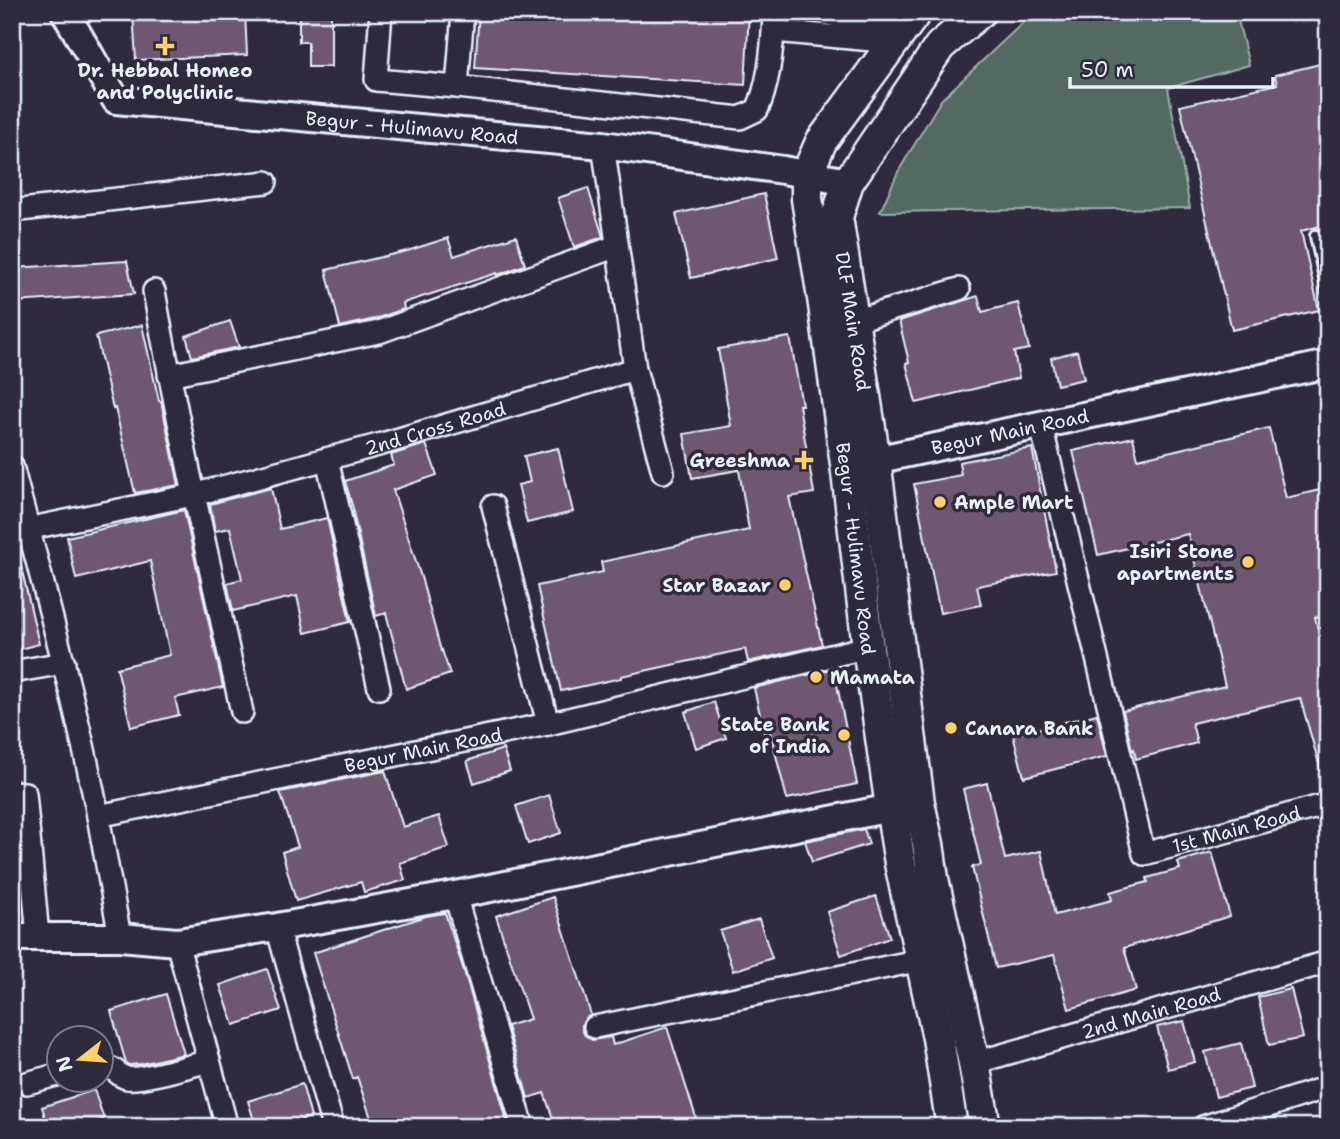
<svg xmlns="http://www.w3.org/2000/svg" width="1340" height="1139" viewBox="0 0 1340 1139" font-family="'Shantell Sans',sans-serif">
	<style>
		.green { fill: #546963; stroke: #9eadae; stroke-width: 2 }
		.building { fill: #6d5970; stroke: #e8f1f8; stroke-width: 2 }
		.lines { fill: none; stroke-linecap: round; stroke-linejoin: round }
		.service-casing { stroke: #e8f1f8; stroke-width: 16 }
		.minor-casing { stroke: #e8f1f8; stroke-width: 26 }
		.tertiary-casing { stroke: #e8f1f8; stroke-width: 32 }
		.secondary-casing { stroke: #e8f1f8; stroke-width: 35 }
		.service { stroke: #2f2a3d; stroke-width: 10 }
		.minor { stroke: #2f2a3d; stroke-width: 21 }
		.tertiary { stroke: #2f2a3d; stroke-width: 26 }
		.secondary { stroke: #2f2a3d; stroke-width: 30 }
		.poi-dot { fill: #ffd166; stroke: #2f2a3d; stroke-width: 2.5 }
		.labels { text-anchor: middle; stroke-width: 7; stroke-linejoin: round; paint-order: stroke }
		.poi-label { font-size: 19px; font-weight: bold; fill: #e8f1f8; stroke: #2f2a3d; text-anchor: end }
		.street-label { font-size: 19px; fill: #e8f1f8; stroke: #2f2a3d }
	</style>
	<rect width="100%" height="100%" fill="#2f2a3d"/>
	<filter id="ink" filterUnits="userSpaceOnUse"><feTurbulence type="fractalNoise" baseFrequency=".0143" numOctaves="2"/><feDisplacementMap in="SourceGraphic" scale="14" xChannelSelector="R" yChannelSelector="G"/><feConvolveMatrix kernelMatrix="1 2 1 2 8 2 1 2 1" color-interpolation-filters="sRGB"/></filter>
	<g filter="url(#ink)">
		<path class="green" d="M1034,12h202l13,53 -81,23 22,120 -310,4 18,-40 43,-72z"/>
		<g class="building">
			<path d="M133,12h112l2,43 -111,5z"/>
			<path d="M299,12h32v55h-23v-25h-9z"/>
			<path d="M479,12h134l67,4v-4h69l-4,73 -270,-17z"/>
			<path d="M1328,62v162l-27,7 18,79 -87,20 -52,-224 97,-22 -2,-9z"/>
			<path d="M588,188l15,49 -29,10 -16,-49z"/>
			<path d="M764,194l14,64 -87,20 -15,-64z"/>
			<path d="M516,236l9,29 -28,10v-2l-94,30 1,6 -29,10 -35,8 -14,-57 81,-19 41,-13 6,18z"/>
			<path d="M127,261l7,33 -119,8 -2,-34z"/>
			<path d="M978,296l4,16 36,-9 11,46 -15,3 5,26 -103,25 -10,-40 3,-1 -10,-41z"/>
			<path d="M230,321l9,26 -47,10 -6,-21z"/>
			<path d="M142,325l17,76h2l18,84 -44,8 -20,-85 -2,1 -17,-73z"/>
			<path d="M790,337l12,68h-3l15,88 -25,4 33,148 -74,17 -3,-13 -124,27v2l-60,13 -24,-105 66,-14 -2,-10 148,-32 -10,-60 -47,8 -8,-44 47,-8 -13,-77z"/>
			<path d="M1077,351l7,28 -27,6 -6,-27z"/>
			<path d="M1269,428l17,70 42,-10v128l-13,1 13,55v102h-6l-22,-76 -108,25 5,20 -61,16 -2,-10 -2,1 -9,-39 102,-25 -37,-152 -90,21 -25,-104 60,-14 5,22z"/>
			<path d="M426,444l11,31 -44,15 28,87 20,74 1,-1 8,24 -44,15 -20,-76 -10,3 -23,-104h1l-9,-31 49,-16 -3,-10z"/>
			<path d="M558,448l15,64 -46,11 -9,-38 12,-3 -6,-26z"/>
			<path d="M1032,448l24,123 -79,15 4,19 -41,8 -26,-129 47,-9 -2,-13z"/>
			<path d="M271,488l9,41 47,-11 23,104 -45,11 -8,-37 -64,15 -6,-28 15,-4 -12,-51 -15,3 -5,-27z"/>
			<path d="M184,510l39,177 -48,11 4,17 -48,12 -14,-59 53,-13 -20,-94 -74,18 -9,-42z"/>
			<path d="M21,566l18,78 -27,7v-84z"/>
			<path d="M827,670h7l23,114 -70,15 -17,-67 -6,1 -10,-45z"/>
			<path d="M714,702l12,36 -30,10 -11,-36z"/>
			<path d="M1097,714l10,42 -83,21 -11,-42z"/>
			<path d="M503,749l7,22 -36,12 -7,-22z"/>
			<path d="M385,771l18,56 36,-11 10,31 -49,16 5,17 -41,12 -3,-10 -65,19 -14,-49 16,-5 -18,-55z"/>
			<path d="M987,783l18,76 36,-8 14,64 57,-15 -2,-8 38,-10 -1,-4 33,-9 -2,-7 34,-10 18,64 -106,32 12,42 -67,19 -15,-54 -58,13 -24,-101 9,-2 -18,-76z"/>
			<path d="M549,795l12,38 -33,11 -12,-38z"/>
			<path d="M864,829l5,15 -57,18 -7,-21z"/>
			<path d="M876,896l14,42 -49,17 -14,-43z"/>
			<path d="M553,897l38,118 -5,3 -4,6v6l3,5 7,5 19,-3 2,8 54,-18 32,100h-143l-12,-34 -16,5 -21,-72 23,-7 -34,-103z"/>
			<path d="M445,913l20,61 44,153h-135l-17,-50 -4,2 -40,-126 113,-37z"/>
			<path d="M759,919l13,39 -39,13 -13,-40z"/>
			<path d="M267,969l14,41 -47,15 -14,-40z"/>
			<path d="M1291,989l12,49 -34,7 -11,-48z"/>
			<path d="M166,994l18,60 -43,10 -12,1 -3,-2 -15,-52z"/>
			<path d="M1184,1021l11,41 -27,7 -11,-42z"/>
			<path d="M1241,1043l11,45 -36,9 -11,-45z"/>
			<path d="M302,1084l9,33 -34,10h-21l-8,-26z"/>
			<path d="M94,1090l10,29 -23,8h-33l-6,-20z"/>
		</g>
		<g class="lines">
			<g class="service-casing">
				<path id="service" d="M1316,236l12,56"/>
			</g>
			<g class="minor-casing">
				<g id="minor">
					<path d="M381,12l-5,68 81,7 283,31 17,-8c13,-27 16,-67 17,-98"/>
					<path d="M819,12l84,19"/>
					<path d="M774,31l120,11"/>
					<path d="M457,87l6,-75"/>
					<path d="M12,211l254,-29"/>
					<path d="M154,291c25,142 57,281 88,421"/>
					<path d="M854,321l105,-32"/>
					<path d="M635,369l28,103"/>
					<path d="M169,375l210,-43 238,-86"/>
					<path id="s1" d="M1041,425l103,429 184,-50"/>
					<path d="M327,459l52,229"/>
					<path d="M12,466c30,116 63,232 86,350"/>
					<path d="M493,506l55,218"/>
					<path id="s2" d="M12,532l181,-37 189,-51 253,-75 -32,-224"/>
					<path d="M12,672l52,-9"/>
					<path d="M12,792l13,1 13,144"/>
					<path d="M455,895l68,232"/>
					<path d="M277,927l56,200"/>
					<path id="s3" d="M120,937l-22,-121 450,-92 320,-77"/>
					<path d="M177,942l50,185"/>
					<path d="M595,1027l326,-67"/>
					<path id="s4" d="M974,1063l354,-101"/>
					<path d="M102,1067c17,1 13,8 25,11 13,3 66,-13 82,-17"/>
					<path d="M27,1083l33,-9"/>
					<path d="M1203,1127l125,-40"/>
				</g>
			</g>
			<g class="tertiary-casing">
				<g id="tertiary">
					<path id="s5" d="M65,12l51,88 487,45 180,25 65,12"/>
					<path id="s6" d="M857,462l18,-2 453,-96"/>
					<path d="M12,937h108l57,5 100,-15 178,-32 456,-91"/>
				</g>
			</g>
			<g class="secondary-casing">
				<g id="secondary">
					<path id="s7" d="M916,12l-95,130 -14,32v25l16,99 23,166 22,183 23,160 9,56 38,175 14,89"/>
					<path id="s8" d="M980,12l-40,34 -92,136 -11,35 38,243 44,343 9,41 5,35 41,184 11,64"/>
				</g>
			</g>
			<use href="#service" class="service"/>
			<use href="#minor" class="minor"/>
			<use href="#tertiary" class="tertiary"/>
			<use href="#secondary" class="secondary"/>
		</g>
	</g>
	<g class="poi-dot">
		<path d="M161.5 35.5h7v7h7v7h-7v7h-7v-7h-7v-7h7z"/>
		<path d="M800.5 449.5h7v7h7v7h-7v7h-7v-7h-7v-7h7z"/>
		<circle cx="940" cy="502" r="7"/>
		<circle cx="1248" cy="562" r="7"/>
		<circle cx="785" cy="585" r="7"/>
		<circle cx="816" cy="677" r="7"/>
		<circle cx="951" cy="728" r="7"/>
		<circle cx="844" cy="735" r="7"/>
	</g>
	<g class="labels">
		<g class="poi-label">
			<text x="165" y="77" text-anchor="middle">Dr. Hebbal Homeo<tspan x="165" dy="22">and Polyclinic</tspan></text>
			<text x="790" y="467">Greeshma</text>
			<text x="954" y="509" text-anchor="start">Ample Mart</text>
			<text x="1234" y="558">Isiri Stone<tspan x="1234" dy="22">apartments</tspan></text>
			<text x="771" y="592">Star Bazar</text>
			<text x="830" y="684" text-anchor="start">Mamata</text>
			<text x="830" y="731">State Bank<tspan x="830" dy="22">of India</tspan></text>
			<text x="965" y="735" text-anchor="start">Canara Bank</text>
		</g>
		<g class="street-label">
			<text dy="7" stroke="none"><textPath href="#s5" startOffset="399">Begur - Hulimavu Road</textPath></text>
			<text dy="7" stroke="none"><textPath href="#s8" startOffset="359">DLF Main Road</textPath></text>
			<text dy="7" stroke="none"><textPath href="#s2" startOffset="436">2nd Cross Road</textPath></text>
			<text dy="7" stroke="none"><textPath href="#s6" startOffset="156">Begur Main Road</textPath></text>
			<text dy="7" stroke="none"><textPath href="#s7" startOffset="574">Begur - Hulimavu Road</textPath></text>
			<text dy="7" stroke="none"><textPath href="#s3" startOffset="455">Begur Main Road</textPath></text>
			<text dy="7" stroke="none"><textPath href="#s1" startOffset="537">1st Main Road</textPath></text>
			<text dy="7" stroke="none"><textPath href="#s4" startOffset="184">2nd Main Road</textPath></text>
		</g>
	</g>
	<rect width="1340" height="1139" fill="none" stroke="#2f2a3d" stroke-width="42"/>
	<rect x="21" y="21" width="1298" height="1097" fill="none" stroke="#e8f1f8" stroke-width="2.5" filter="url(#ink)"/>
	<g transform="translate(80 1059) rotate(253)"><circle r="33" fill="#2f2a3d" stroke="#797a88" stroke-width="2"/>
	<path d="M0-5L12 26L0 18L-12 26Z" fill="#ffd166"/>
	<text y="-10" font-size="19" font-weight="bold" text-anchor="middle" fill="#e8f1f8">N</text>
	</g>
	<path d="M1070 77v10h203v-10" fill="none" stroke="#e8f1f8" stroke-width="3.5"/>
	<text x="1081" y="77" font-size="21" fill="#e8f1f8" stroke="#2f2a3d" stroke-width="5" paint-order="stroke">50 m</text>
</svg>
